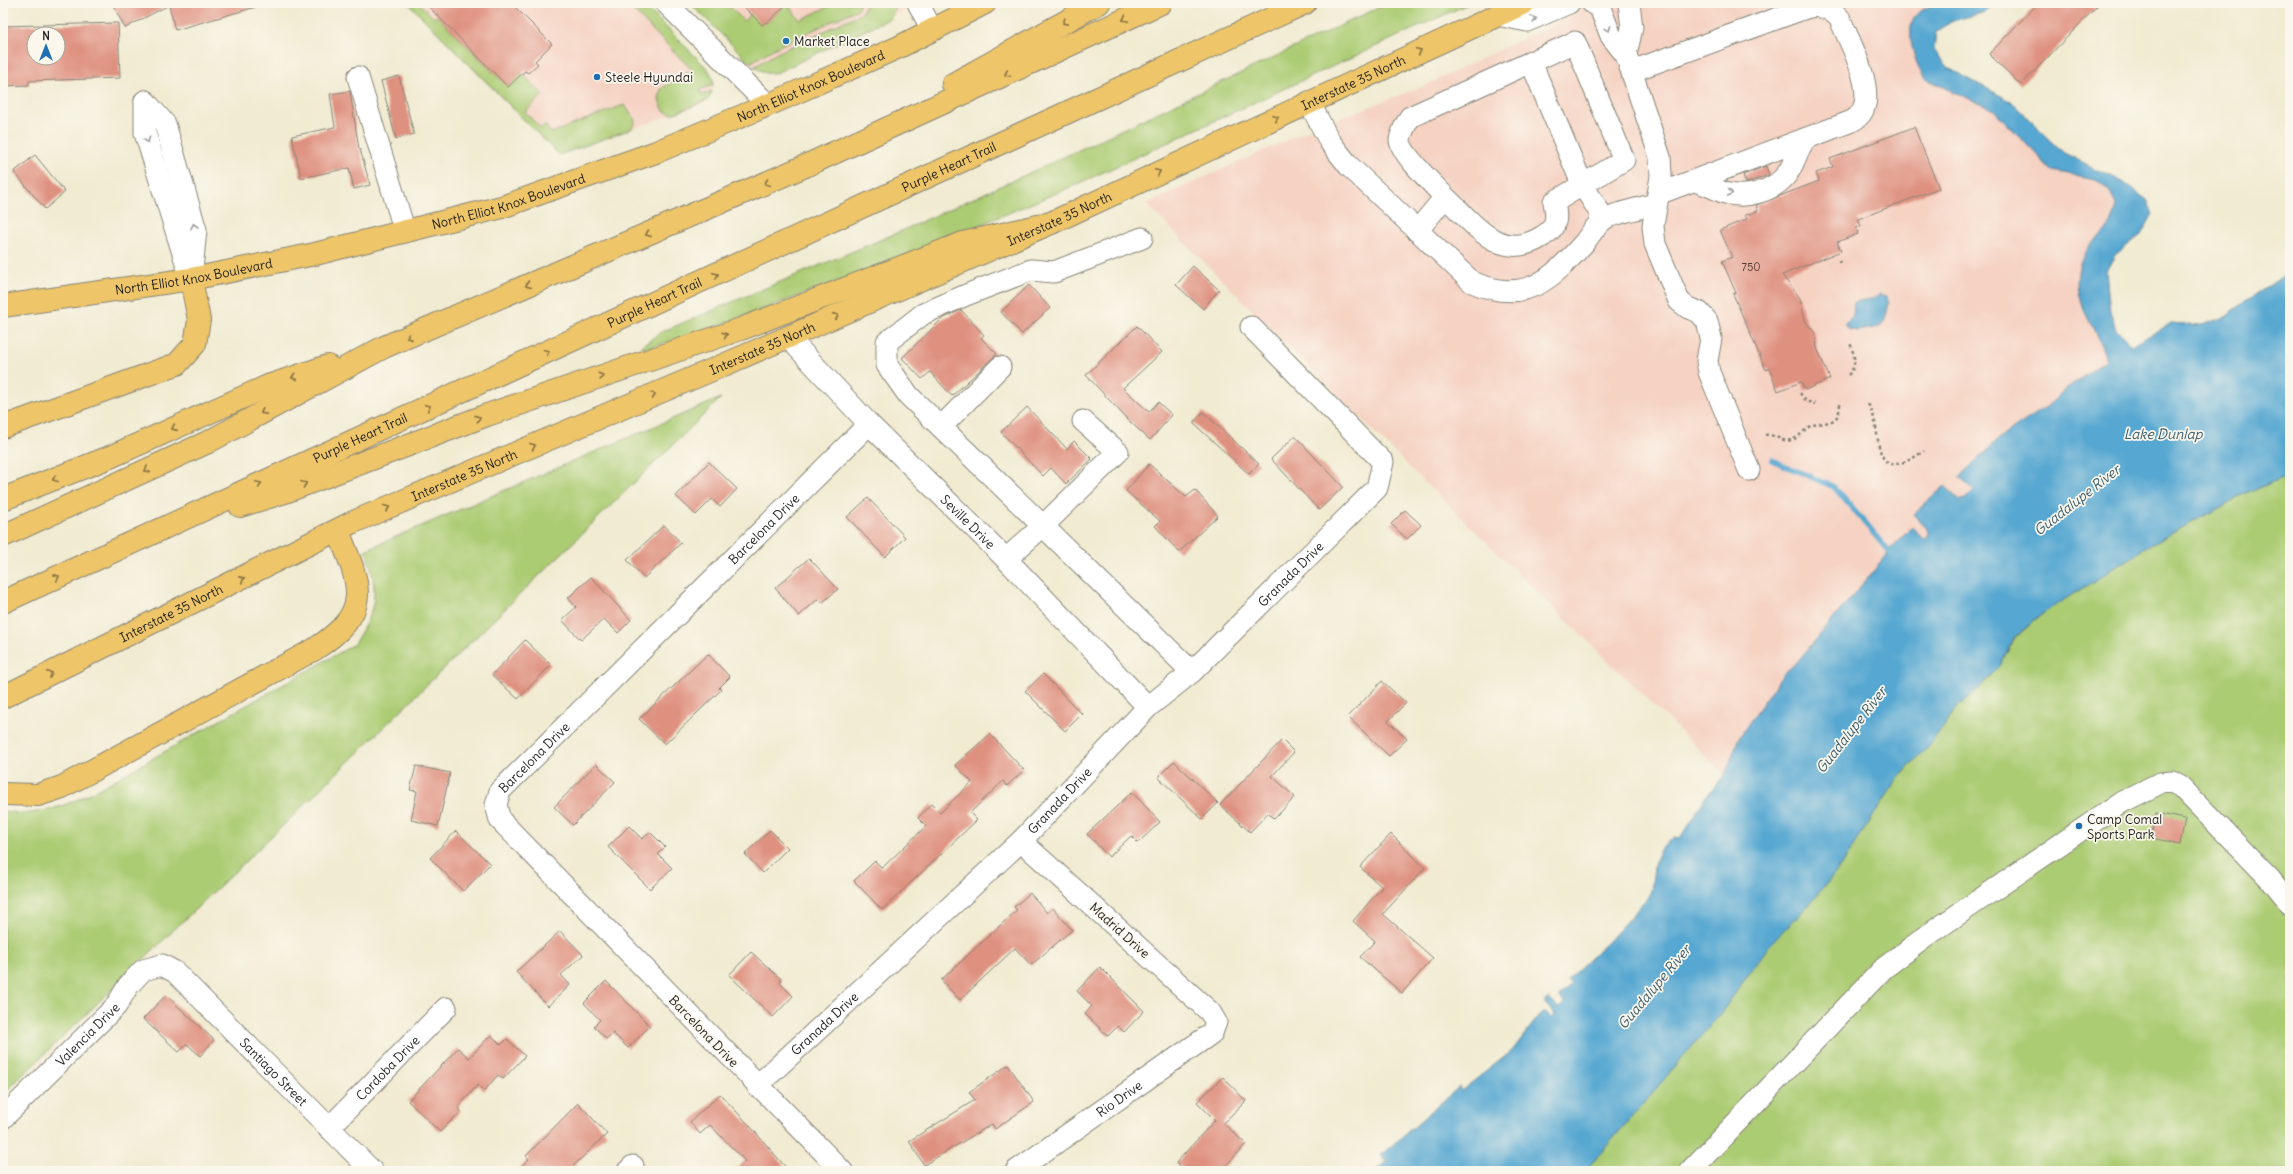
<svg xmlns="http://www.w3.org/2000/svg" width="2293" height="1174" viewBox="0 0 2293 1174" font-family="Delius,sans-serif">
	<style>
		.built { fill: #f5d2c2 }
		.green { fill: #accc73; stroke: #647448 }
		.water { fill: #56a7d1; stroke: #396276 }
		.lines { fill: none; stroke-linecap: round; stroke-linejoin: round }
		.stream { stroke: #56a7d1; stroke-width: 5.5 }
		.building { fill: #df9180; fill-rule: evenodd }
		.minor-casing { stroke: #868477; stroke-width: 23 }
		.major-casing { stroke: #868477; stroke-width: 24 }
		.highway-casing { stroke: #868477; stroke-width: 24 }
		.path { stroke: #868477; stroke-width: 2.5; stroke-dasharray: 3 3; stroke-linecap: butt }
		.minor { stroke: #fff; stroke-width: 21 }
		.major { stroke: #eec569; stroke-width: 22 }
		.highway { stroke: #eec569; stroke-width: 22 }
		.oneway { stroke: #857042 }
		.oneway2 { stroke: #999 }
		.poi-dot { fill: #1f6fb2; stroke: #fbf7ec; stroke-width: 1.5 }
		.labels { text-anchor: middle; stroke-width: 3.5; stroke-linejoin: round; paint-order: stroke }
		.number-label { font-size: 11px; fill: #4d3935 }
		.poi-label { font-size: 13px; fill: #1c1c1c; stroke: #fbf7ec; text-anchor: start }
		.street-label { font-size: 13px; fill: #1c1c1c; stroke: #fbf7ec }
		.water-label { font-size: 14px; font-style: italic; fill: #365b6d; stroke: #fbf7ec }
	</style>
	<rect width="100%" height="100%" fill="#fbf7ec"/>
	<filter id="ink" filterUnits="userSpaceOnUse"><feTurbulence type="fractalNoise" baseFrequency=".025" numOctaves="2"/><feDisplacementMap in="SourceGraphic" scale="8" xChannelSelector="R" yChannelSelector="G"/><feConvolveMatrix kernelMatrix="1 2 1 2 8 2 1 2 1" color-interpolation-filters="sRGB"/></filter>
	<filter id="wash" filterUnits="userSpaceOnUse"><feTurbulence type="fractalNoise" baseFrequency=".012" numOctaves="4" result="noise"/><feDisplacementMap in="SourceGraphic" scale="16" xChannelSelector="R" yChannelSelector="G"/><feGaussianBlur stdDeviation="0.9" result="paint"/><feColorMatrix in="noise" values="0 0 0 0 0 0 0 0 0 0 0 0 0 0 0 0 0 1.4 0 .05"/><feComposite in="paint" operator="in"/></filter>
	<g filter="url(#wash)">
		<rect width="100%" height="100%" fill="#f1ebd2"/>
		<g class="built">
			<path d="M408,3h234l66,66 5,10 -2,14 -3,7 -6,4 -143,51z"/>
			<path d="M690,3h230l-144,70h-6l-14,-5z"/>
			<path d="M1589,3h348l-18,9 5,66 70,32 58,61 42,8 16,13 6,13 -7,22 -23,24 -5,56 21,37 4,16 -37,27 -23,20 -45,30 -42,39 15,15 -8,8 -53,15 16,17 -1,6 -4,3 -36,11 -1,4 -90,107 -14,11 -44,64 -14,38 -329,-321 -250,-250 167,-76 111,-42 146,-70z"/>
		</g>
		<g class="green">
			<path d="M408,3h11l15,15 3,-2 71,71 14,-14 21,22 -18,17 15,16 6,-2 5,7 73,-28 10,12 1,6 -4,6 -72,26z"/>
			<path d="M626,3h16l66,66 5,10v6l-13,5 2,5 10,-4 -4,9 -36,14 -8,-3 -5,-11 2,-11 23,-16 10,-1z"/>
			<path d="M690,3h36l18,18 10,-11 13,13 20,-19 13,16 36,-17h24l-2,6 -85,40 -23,14z"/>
			<path d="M866,3h30l-5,15 -115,55h-10l-12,-6 21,-13 87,-41z"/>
			<path d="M1388,3h82l-390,180 -183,77 -210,77 -44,12 -1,-3 19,-14 238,-100 163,-74z"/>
			<path d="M721,398l-419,409 -299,287v-283c37,6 60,-4 92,-20l258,-146c24,-36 27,-54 12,-95z"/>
			<path d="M2290,474v697h-705l136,-158 50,-70 44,-45 22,-27 60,-91 34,-37 26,-36 22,-19 21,-22 13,-27 38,-31 101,-64 85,-46z"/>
		</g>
		<g class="water">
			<path d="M1937,3h58l-10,9 -32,9 -17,10 -2,19 14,18 61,32 55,53 59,29 24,18 6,14 -12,21 -26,20 -9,16 4,41 6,17 16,17 38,-23 32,2 22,-8 66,-46v203l-53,24 -85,46 -101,64 -38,30 -13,28 -21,22 -22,19 -26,36 -34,37 -60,91 -22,27 -44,45 -50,70 -136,158h-210l12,-9 -6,-7 78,-68 2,4 51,-40 30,-39h4l6,6 3,-3 -11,-13 5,-3 10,9 5,-5 -5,-7 12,-12 -4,-4 40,-38 39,-42 5,-9 4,-31 5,-10 14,-13 6,1 27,-43 18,-20 14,-38 45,-64 13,-11 90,-107 1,-4 24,-24 12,13 4,-3 1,-6 -16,-17 32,-28 15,14 6,-1 8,-8 -15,-14 42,-40 45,-30 23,-20 37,-27c-10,-39 -44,-64 -21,-107 5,-10 16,-17 23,-25 4,-6 6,-16 8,-23l-6,-13 -15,-13 -43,-8 -58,-61 -70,-32c-9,-16 -23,-52 -4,-67 5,-3 12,-5 17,-8z"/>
			<path d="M1880,294l6,2 3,7 -4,17 -5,7 -23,4 -9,-2 -3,-6 8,-7 1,-14 17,-3z"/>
		</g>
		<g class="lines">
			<path class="stream" d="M1772,460l62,27 58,68"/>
		</g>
		<g id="blocks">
			<g class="building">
				<path d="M112,3h144v4l-81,23 -6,-25 -44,23z"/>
				<path d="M425,3h86l41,41 -17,17 3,3 -10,9 -3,-2 -17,16z"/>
				<path d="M740,3h48l-21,20 -1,-1 -4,3z"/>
				<path d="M2038,3h62l-79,82 -32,-31z"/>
				<path d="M118,23l2,55 -91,3v4l-26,1v-60zM34,34h24v24h-24z"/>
				<path d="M399,76l15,58 -18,5 -15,-58z"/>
				<path d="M350,91l9,58h1l10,36 -16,4 -5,-21 -48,10 -9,-42 43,-9 -5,-33z"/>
				<path d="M1914,127l25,61 -81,31 3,7 -5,2 2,6 -21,8 4,9 -59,24 18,23 3,15 3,9 9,11 2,15 13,31 -25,11 -4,-8 -23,9 -9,-23 -3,2 -33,-76 3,-1 -14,-32 10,-4 -12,-27 27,-11 -2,-4 13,-4 -2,-6 63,-24 -3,-8 17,-6 -3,-8z"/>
				<path d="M35,155l30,37 -20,17 -31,-37z"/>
				<path d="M1766,166l3,9 -23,8 -3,-8z"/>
				<path d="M1193,266l26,24 -16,19 -27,-24z"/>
				<path d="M1029,285l21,23 -28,26 -21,-22z"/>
				<path d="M961,310l23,25 -3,3 16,16 -45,42 -22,-24 -8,7 -20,-21 40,-39z"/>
				<path d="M1137,326l25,26 -39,36 26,24 9,-10 14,13 -22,25 -23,-21 -41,-44z"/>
				<path d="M1027,407l40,42 7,-8 18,18 -26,25 -15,-16 -8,8 -42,-44z"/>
				<path d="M1203,412l56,52 -10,10 -56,-51z"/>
				<path d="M1295,436l48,51 -24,23 -48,-51z"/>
				<path d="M709,462l28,27 -17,18 -8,-8 -16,16 -20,-19z"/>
				<path d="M1149,464l37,33 9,-7 23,26 -39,36 -24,-26 5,-5 -34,-30z"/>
				<path d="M868,498l37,39 -20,20 -38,-40z"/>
				<path d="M1405,510l16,15 -14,14 -16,-15z"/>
				<path d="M664,525l17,18 -37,35 -17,-18z"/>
				<path d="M809,558l29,31 -16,14 -4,-4 -19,17 -24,-28z"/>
				<path d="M591,577l40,43 -13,13 -14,-14 -23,21 -19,-20 14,-13 -8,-9z"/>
				<path d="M525,640l26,25 -33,34 -26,-24z"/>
				<path d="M708,654l22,23 -11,11 2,2 -56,54 -26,-25z"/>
				<path d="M1043,674l39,40 -17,17 -40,-40z"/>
				<path d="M1382,681l24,22 -18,18 19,18 -18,17 -41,-39z"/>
				<path d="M990,734l34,36 -17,16 -4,-5 -33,32 7,7 -95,90 -28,-29 21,-20 7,7 44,-42 -8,-8 13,-14 9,9 32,-31 -17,-17z"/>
				<path d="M1282,740l12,12 -22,24 23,21 -21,22 -6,-6 -18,19 -30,-27z"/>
				<path d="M1174,761l44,42 -16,16 -44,-42z"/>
				<path d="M596,764l19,18 -42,43 -19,-18z"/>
				<path d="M416,766l34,7 -12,53 -27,-6 6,-29 -7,-1z"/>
				<path d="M1132,792l28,30 -22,21 -7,-7 -22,21 -22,-23z"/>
				<path d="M2156,813l29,6 -5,25 -29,-6z"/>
				<path d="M629,826l13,13 8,-7 15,15 -7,7 14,14 -22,21 -42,-42z"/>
				<path d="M770,830l18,18 -25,25 -18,-19z"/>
				<path d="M456,831l34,33 -27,27 -33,-33z"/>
				<path d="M1391,834l34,34 -42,46 50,44 -31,35 -42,-36 15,-16 -22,-20 29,-34 -22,-20z"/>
				<path d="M1030,893l17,20 6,-5 19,22 -41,35 -16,-17 -55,52 -19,-20 76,-70 -3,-3z"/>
				<path d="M560,931l23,24 -22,20 9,10 -22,21 -32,-34z"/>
				<path d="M751,952l31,28 -2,3 13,13 -20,21 -44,-42z"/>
				<path d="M1100,967l44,44 -20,21 -6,-6 -10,10 -23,-22 7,-8 -15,-15z"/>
				<path d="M606,981l44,45 -22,22 -15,-15 -7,6 -12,-13 6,-6 -16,-17z"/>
				<path d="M166,995l48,45 -14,16 -13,-12 -8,8 -36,-33z"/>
				<path d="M491,1035l10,10 6,-6 18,17 -22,23 -5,-4 -14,16 -6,-6 -20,22 3,4 -21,21 -32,-31 50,-53 11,10z"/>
				<path d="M1008,1065l26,37 -39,27 -3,-5 -68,41 -15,-24 66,-41 -6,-8z"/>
				<path d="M1223,1077l23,24 -23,22 23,21 -25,27h-35l-10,-8 39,-43 -18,-18z"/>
				<path d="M720,1094l30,32 39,45h-55l11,-10 -35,-36 -10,9 -10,-12z"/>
				<path d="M578,1103l29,31 -39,37h-52l13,-12 -3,-3z"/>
			</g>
		</g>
	</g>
	<g filter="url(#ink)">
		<use href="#blocks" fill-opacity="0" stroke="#868477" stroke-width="1"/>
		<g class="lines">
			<g class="minor-casing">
				<g id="minor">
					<path d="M666,3l102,102"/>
					<path d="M918,3l14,27"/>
					<path d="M1592,3l8,5 11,28 15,19 34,102 1,19 -8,50 2,18 24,57 9,7 11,4 8,9 4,17 -4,23 2,11 40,98"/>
					<path d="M1497,15l30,6 42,-18"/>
					<path d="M1626,55l6,-27 -3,-25"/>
					<path d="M1531,62l51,122 22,35"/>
					<path d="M1632,71l174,-63c13,-4 25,0 34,11 10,25 45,85 12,102l-194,73"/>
					<path d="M358,77l47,155"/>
					<path d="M145,101l20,23 31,106 -5,49"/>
					<path d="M145,101v32l44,139"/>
					<path d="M1309,102l21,40 19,24 123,116c53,23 78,-1 112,-39 6,-8 12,-18 20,-24 7,-5 42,-12 53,-16"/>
					<path d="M1693,181c12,2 21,8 32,12 21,6 48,-1 62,-19 8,-11 10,-24 18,-35"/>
					<path d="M1417,231l28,-34c-10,-11 -45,-44 -45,-57 1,-8 6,-16 10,-23l165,-75 49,118 -70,42c3,15 4,25 -11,34 -43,28 -69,-13 -98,-39"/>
					<path id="s1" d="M788,337l81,87 137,135 142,148"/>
					<path d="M1083,421l35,31 -75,74 149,146"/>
					<path d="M941,427l59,-60"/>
					<path d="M1006,559l37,-33 -134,-130 -22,-31v-23l36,-28 43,-19 65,-25 23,2 88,-34"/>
					<path id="s2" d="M757,1086l264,-245 127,-134 44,-35 185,-184 6,-26 -132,-135"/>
					<path id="s3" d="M3,1118l113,-112 12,-20 15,-16 19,-5 13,7 197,199"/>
					<path id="s4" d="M329,1128l117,-120"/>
					<path d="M628,1171l5,-5"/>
					<path id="s5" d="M842,1171l-342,-351 -4,-15 4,-14 369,-367"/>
					<path id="s6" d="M1016,1171l196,-138 4,-11 -6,-10 -189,-171"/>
					<path d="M1690,1171l194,-203 44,-33 194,-133 38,-19 12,-1 9,5 89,92 20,25"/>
				</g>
			</g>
			<g class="major-casing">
				<g id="major">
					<path id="s7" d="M3,306l188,-27 124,-25 187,-47 154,-55 112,-47 131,-58 86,-44"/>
					<path d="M3,427l174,-63 18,-20 4,-24 -8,-41"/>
					<path id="s8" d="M3,697l348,-174 368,-156 332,-144 473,-220"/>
					<path d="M3,794l35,1 24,-8 253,-138c58,-38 46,-62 23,-118"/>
				</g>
			</g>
			<g class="highway-casing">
				<g id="highway">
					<path d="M953,84l146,-81"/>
					<path d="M3,499l107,-42 158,-71 60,-20"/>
					<path d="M240,506l45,-14 202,-77 254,-86 222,-86 88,-20"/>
					<path d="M3,536l205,-94 176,-95 419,-180 358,-164"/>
					<path id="s9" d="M3,602l1302,-599"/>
				</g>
			</g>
			<g class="path">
				<path d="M1839,263l1,-4"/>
				<path d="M1848,375c10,-9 6,-21 2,-32"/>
				<path d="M1800,393l6,8 9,3"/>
				<path d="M1868,404c18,26 -3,87 56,47"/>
				<path d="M1765,435c9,-2 17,8 26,5 8,-2 12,-9 18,-13 14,-8 30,2 31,-23"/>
			</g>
			<use href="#minor" class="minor"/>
			<use href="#major" class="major"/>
			<use href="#highway" class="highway"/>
		</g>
		<defs><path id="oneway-chevron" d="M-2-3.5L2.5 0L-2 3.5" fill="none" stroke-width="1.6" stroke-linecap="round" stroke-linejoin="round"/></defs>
		<g class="oneway">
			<use href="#oneway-chevron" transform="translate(1125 19) rotate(155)"/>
			<use href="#oneway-chevron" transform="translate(1065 22) rotate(151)"/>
			<use href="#oneway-chevron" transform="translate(1419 51) rotate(-25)"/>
			<use href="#oneway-chevron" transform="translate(1007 74) rotate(155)"/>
			<use href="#oneway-chevron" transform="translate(1276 118) rotate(-25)"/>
			<use href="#oneway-chevron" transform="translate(1158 172) rotate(-25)"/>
			<use href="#oneway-chevron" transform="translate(767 183) rotate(157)"/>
			<use href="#oneway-chevron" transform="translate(648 234) rotate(157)"/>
			<use href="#oneway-chevron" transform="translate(716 275) rotate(-25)"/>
			<use href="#oneway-chevron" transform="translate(528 285) rotate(157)"/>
			<use href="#oneway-chevron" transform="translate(836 316) rotate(-24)"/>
			<use href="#oneway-chevron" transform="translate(725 335) rotate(-18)"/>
			<use href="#oneway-chevron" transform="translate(409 337) rotate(157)"/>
			<use href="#oneway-chevron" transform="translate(547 352) rotate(-25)"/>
			<use href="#oneway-chevron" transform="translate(601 376) rotate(-18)"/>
			<use href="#oneway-chevron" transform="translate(294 377) rotate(162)"/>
			<use href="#oneway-chevron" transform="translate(653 395) rotate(-23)"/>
			<use href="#oneway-chevron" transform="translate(428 407) rotate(-25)"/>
			<use href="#oneway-chevron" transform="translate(263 412) rotate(152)"/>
			<use href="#oneway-chevron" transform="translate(478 418) rotate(-20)"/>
			<use href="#oneway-chevron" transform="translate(174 428) rotate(156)"/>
			<use href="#oneway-chevron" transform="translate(533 446) rotate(-23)"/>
			<use href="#oneway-chevron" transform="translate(147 470) rotate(155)"/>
			<use href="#oneway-chevron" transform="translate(55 479) rotate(158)"/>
			<use href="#oneway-chevron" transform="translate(259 484) rotate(-25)"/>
			<use href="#oneway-chevron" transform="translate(304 484) rotate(-21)"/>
			<use href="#oneway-chevron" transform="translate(387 508) rotate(-23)"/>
			<use href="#oneway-chevron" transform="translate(57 577) rotate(-25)"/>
			<use href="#oneway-chevron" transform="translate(242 579) rotate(-27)"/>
			<use href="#oneway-chevron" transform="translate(50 674) rotate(-26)"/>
		</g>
		<g class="oneway2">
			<use href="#oneway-chevron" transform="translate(1534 19) rotate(-19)"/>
			<use href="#oneway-chevron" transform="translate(1608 29) rotate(70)"/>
			<use href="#oneway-chevron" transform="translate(147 140) rotate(73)"/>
			<use href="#oneway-chevron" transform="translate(1730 193) rotate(9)"/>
			<use href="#oneway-chevron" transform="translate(194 226) rotate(-102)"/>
		</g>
	</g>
	<g class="poi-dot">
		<circle cx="786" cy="41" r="4"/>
		<circle cx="597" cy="77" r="4"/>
		<circle cx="2079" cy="826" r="4"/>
	</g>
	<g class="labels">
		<g class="number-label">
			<text x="1751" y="271">750</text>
		</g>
		<g class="poi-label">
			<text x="794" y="46">Market Place</text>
			<text x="605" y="82">Steele Hyundai</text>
			<text x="2087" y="824">Camp Comal<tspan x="2087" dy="15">Sports Park</tspan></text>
		</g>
		<g class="street-label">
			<text dy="5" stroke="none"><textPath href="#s8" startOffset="1484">Interstate 35 North</textPath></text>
			<text dy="5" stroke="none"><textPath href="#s7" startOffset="841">North Elliot Knox Boulevard</textPath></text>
			<text dy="5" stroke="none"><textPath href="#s9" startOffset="1041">Purple Heart Trail</textPath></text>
			<text dy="5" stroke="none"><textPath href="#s7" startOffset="517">North Elliot Knox Boulevard</textPath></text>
			<text dy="5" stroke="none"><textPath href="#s8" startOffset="1160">Interstate 35 North</textPath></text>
			<text dy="5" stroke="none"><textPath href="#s7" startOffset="193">North Elliot Knox Boulevard</textPath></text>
			<text dy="5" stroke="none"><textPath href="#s9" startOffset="717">Purple Heart Trail</textPath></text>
			<text dy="5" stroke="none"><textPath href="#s8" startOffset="836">Interstate 35 North</textPath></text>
			<text dy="5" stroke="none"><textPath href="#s9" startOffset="393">Purple Heart Trail</textPath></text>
			<text dy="5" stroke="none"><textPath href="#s8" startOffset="512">Interstate 35 North</textPath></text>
			<text dy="5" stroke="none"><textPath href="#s1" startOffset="258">Seville Drive</textPath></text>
			<text dy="5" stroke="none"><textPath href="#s5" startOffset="892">Barcelona Drive</textPath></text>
			<text dy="5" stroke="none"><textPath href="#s2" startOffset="740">Granada Drive</textPath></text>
			<text dy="5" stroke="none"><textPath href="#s8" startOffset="188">Interstate 35 North</textPath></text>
			<text dy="5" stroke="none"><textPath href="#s5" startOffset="568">Barcelona Drive</textPath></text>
			<text dy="5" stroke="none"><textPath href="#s2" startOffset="416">Granada Drive</textPath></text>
			<text transform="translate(1120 930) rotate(42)" y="5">Madrid Drive</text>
			<text dy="5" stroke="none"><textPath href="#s2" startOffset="92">Granada Drive</textPath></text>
			<text transform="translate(704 1031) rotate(46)" y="5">Barcelona Drive</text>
			<text dy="5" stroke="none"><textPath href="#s3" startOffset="119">Valencia Drive</textPath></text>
			<text dy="5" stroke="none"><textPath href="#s4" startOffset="84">Cordoba Drive</textPath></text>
			<text dy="5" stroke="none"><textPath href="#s3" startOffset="379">Santiago Street</textPath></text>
			<text dy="5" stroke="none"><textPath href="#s6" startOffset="126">Rio Drive</textPath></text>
		</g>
		<g class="water-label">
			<text x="2163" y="439">Lake Dunlap</text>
			<text transform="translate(2077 500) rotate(-38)" y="5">Guadalupe River</text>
			<text transform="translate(1851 730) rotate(-52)" y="5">Guadalupe River</text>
			<text transform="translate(1654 987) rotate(-50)" y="5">Guadalupe River</text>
		</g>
	</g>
	<rect width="2293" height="1174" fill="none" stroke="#fbf7ec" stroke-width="16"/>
	<g transform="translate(46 46)"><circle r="19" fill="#fbf7ec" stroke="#a29f99"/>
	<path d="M0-3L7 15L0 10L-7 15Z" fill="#1f6fb2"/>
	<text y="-6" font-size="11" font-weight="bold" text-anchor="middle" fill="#1c1c1c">N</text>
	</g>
</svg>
